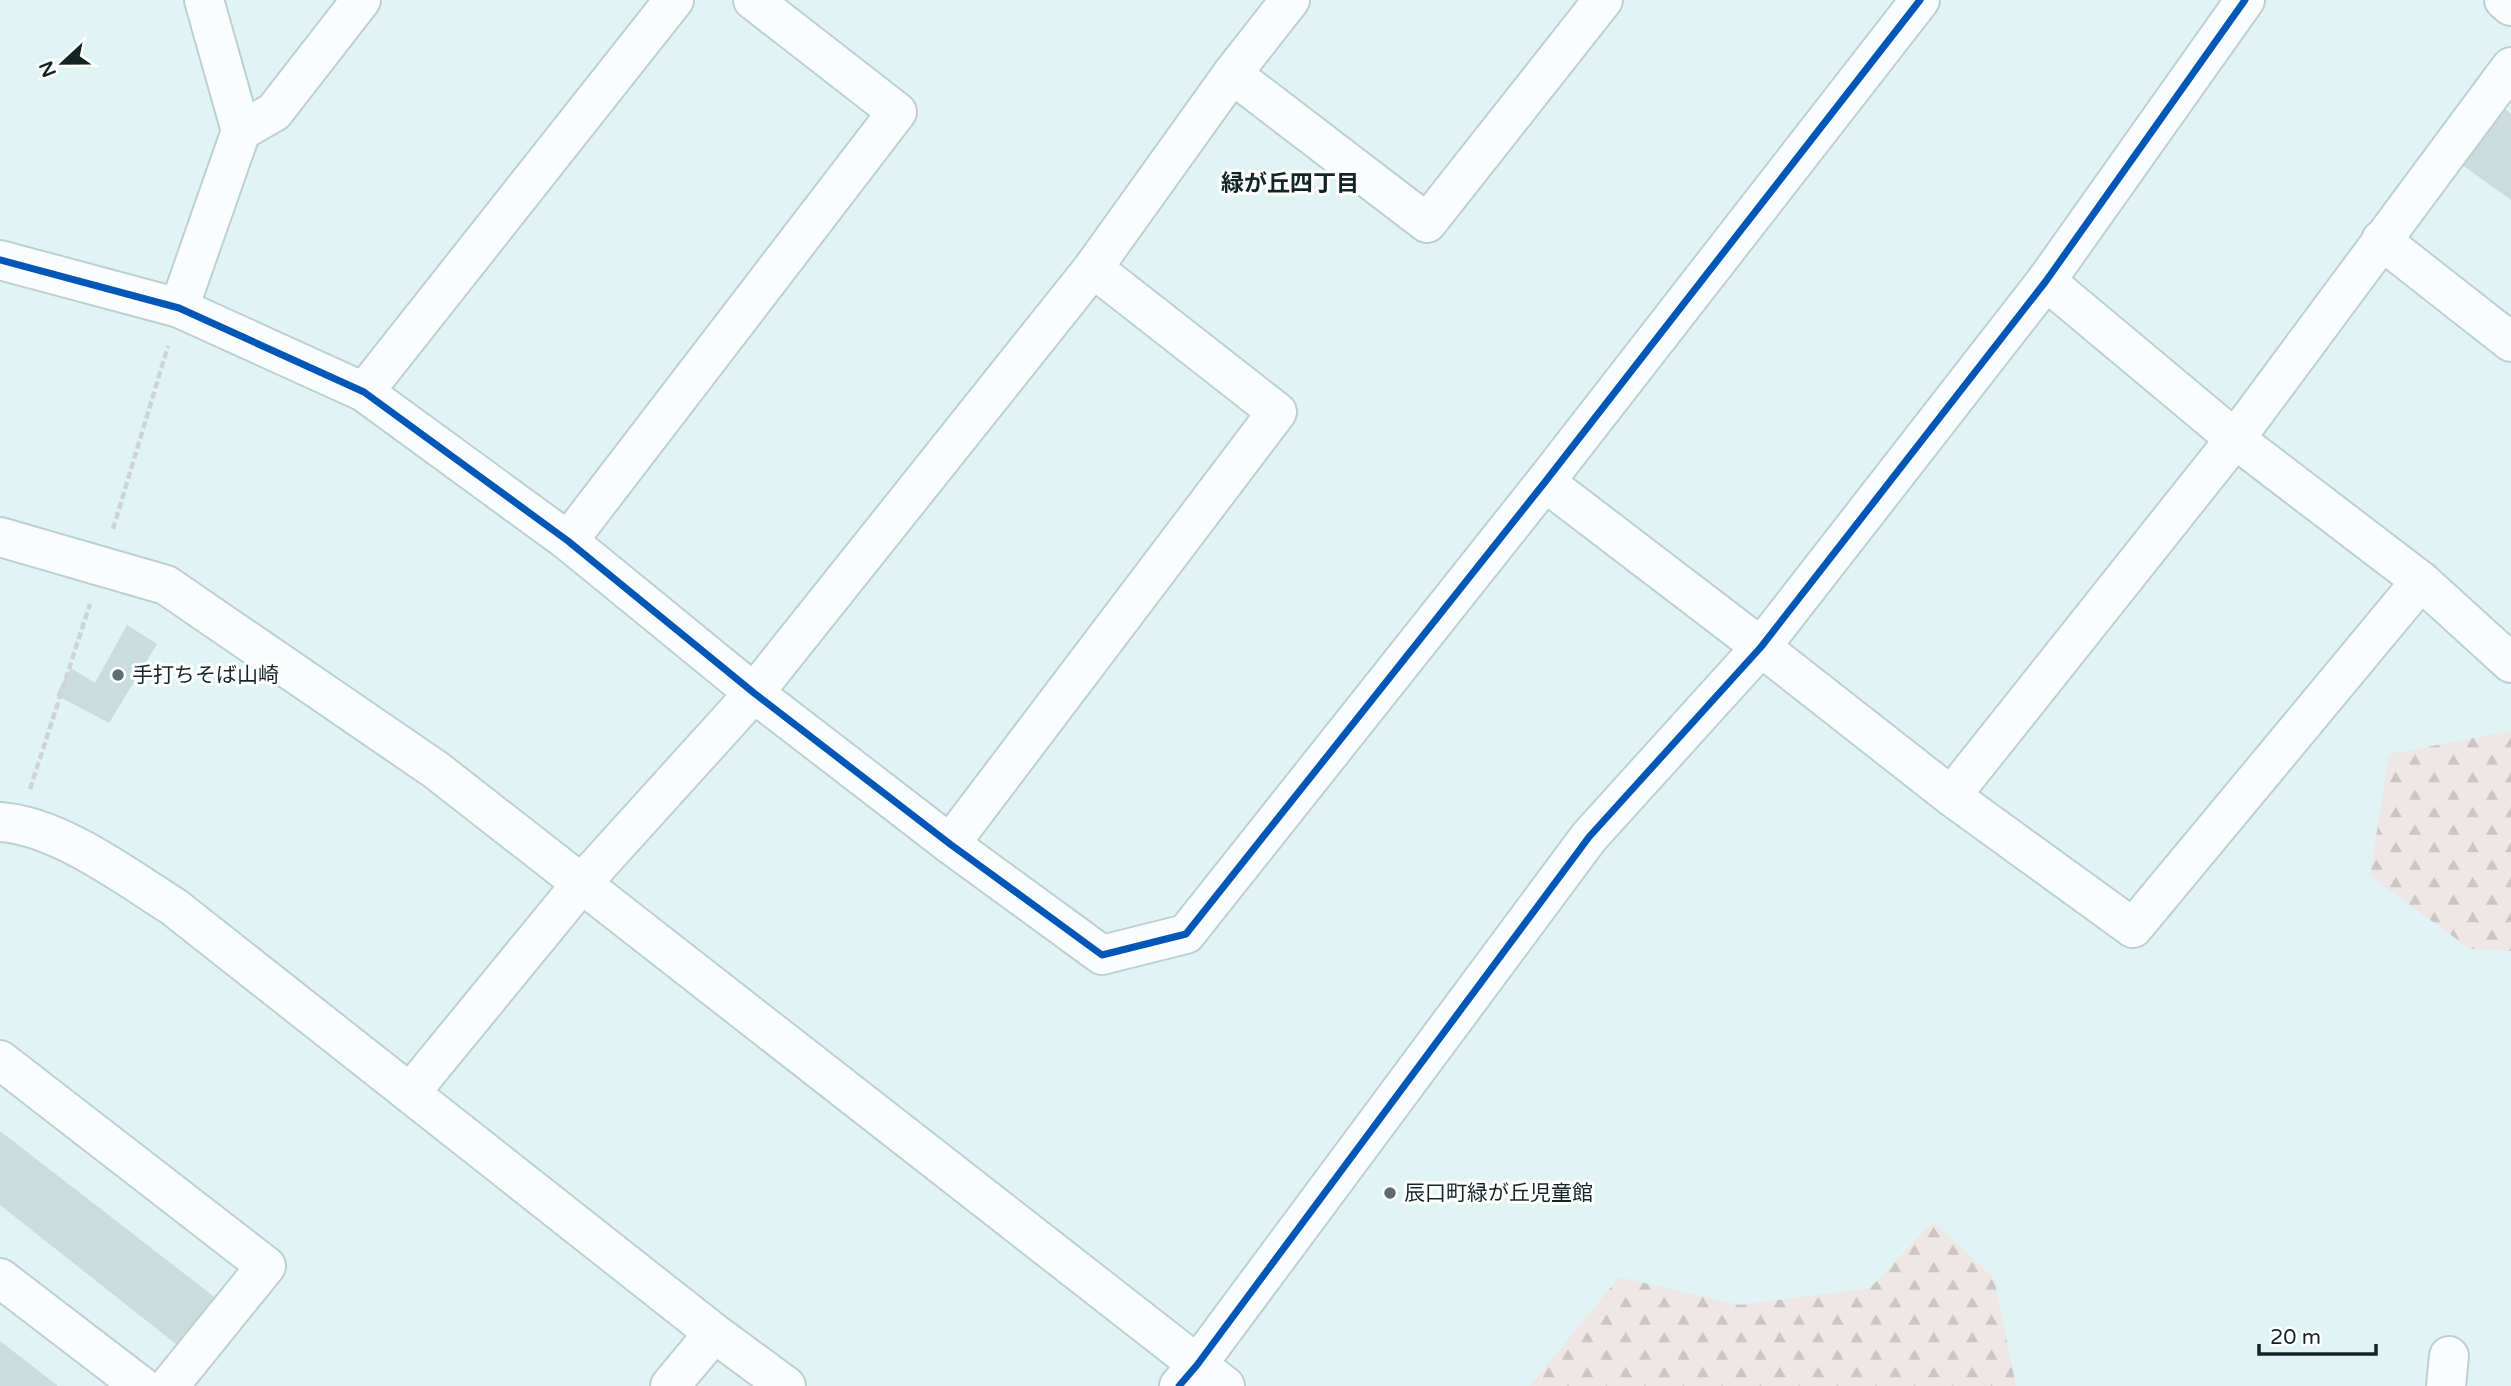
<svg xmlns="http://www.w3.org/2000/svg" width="2511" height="1386" viewBox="0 0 2511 1386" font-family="'Varela Round','Noto Sans JP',sans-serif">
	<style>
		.forest { fill: url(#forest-firs) }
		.building { fill: #cadcdd }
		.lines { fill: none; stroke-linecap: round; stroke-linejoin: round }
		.minor-casing { stroke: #becfd1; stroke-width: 42 }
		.tertiary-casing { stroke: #becfd1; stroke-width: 42 }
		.path { stroke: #ced4d4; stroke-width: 4.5; stroke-dasharray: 7 3.5; stroke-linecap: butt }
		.minor { stroke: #fafdfe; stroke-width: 38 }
		.tertiary { stroke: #fafdfe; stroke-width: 38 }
		.cycleway-casing { stroke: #fff; stroke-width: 11 }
		.cycleway { stroke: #0057b8; stroke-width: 7 }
		.poi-dot { fill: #5b6d6e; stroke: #fff; stroke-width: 2.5 }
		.labels { text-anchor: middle; stroke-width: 6; stroke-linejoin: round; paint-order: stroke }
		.poi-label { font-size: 21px; fill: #132425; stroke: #fff; text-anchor: start }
		.neighbourhood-label { font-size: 23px; font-weight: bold; fill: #132425; stroke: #fff }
	</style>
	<defs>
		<pattern id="forest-firs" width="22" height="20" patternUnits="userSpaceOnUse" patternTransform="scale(1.75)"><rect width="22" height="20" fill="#eee7e6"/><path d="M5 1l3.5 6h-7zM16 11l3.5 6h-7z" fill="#cbc6c5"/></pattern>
	</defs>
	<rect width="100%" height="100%" fill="#e0f4f6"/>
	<g class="forest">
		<path d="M2511,731v220l-41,-2 -100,-73 19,-122z"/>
		<path d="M1933,1222l61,56 22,108h-486l89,-109 121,28 130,-17z"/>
	</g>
	<g class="building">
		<path d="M2488,97l23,17v86l-64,-46z"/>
		<path d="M127,625l30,19 -48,79 -53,-28 15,-27 24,15z"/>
		<path d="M0,1131l217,168 -36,49 -181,-143z"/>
		<path d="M0,1341l58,45h-58z"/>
	</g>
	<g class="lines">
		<g class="minor-casing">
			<g id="minor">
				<path d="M1232,74l195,149 176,-223"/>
				<path d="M241,131l33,-19 87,-112"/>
				<path d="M2381,240l130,102"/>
				<path d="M0,260l179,48 185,84 204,149 186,152 196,151 152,111 84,-21 359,-452 375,-482"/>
				<path d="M2046,281l189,158 276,-372"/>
				<path d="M179,308l62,-177 -37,-131"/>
				<path d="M364,392l310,-392"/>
				<path d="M1545,482l216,165 190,149 182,132 288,-347"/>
				<path d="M568,541l329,-429 -144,-112"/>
				<path d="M1951,796l284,-357 186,142 90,82"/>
				<path d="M0,822c59,4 125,54 174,85l540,426 72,53"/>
				<path d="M950,844l327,-432 -184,-144"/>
				<path d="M0,1060l266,206 -97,120"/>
				<path d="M410,1093l172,-210 172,-190 339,-425 139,-194 58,-74"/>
				<path d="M0,1278l141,108"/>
				<path d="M670,1386l44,-53"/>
				<path d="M1179,1386l18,-21"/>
				<path d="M2446,1386l3,-30"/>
			</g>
		</g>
		<g class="tertiary-casing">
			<g id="tertiary">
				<path d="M2504,0l7,6"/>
				<path d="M0,537l166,48 270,185 789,616"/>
				<path d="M1197,1365l392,-528 172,-190 285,-366 199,-281"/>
			</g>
		</g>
		<g class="path">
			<path d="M113,529l55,-183"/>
			<path d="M30,789l60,-185"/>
		</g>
		<use href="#minor" class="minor"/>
		<use href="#tertiary" class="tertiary"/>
		<g class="cycleway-casing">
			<g id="cycleway">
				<path d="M0,260l179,48 185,84 204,149 186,152 196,151 152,111 84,-21 359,-452 375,-482"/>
				<path d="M1179,1386l18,-21 392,-528 172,-190 285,-366 199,-281"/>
			</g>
		</g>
		<use href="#cycleway" class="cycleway"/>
	</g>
	<g class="poi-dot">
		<circle cx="118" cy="675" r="7"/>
		<circle cx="1390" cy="1193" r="7"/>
	</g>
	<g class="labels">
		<g class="poi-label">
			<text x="132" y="682">手打ちそば山崎</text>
			<text x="1404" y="1200">辰口町緑が丘児童館</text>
		</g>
		<g class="neighbourhood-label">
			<text x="1290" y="191">緑が丘四丁目</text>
		</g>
	</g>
	<g transform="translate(63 63) rotate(248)" stroke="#ffffff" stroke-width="5" paint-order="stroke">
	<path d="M0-5L12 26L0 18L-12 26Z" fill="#132425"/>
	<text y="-10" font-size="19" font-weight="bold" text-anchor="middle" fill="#132425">N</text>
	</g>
	<path d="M2259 1344v10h117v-10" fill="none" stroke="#132425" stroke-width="3.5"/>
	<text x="2270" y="1344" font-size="21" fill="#132425" stroke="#ffffff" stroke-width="5" paint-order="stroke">20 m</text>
</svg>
